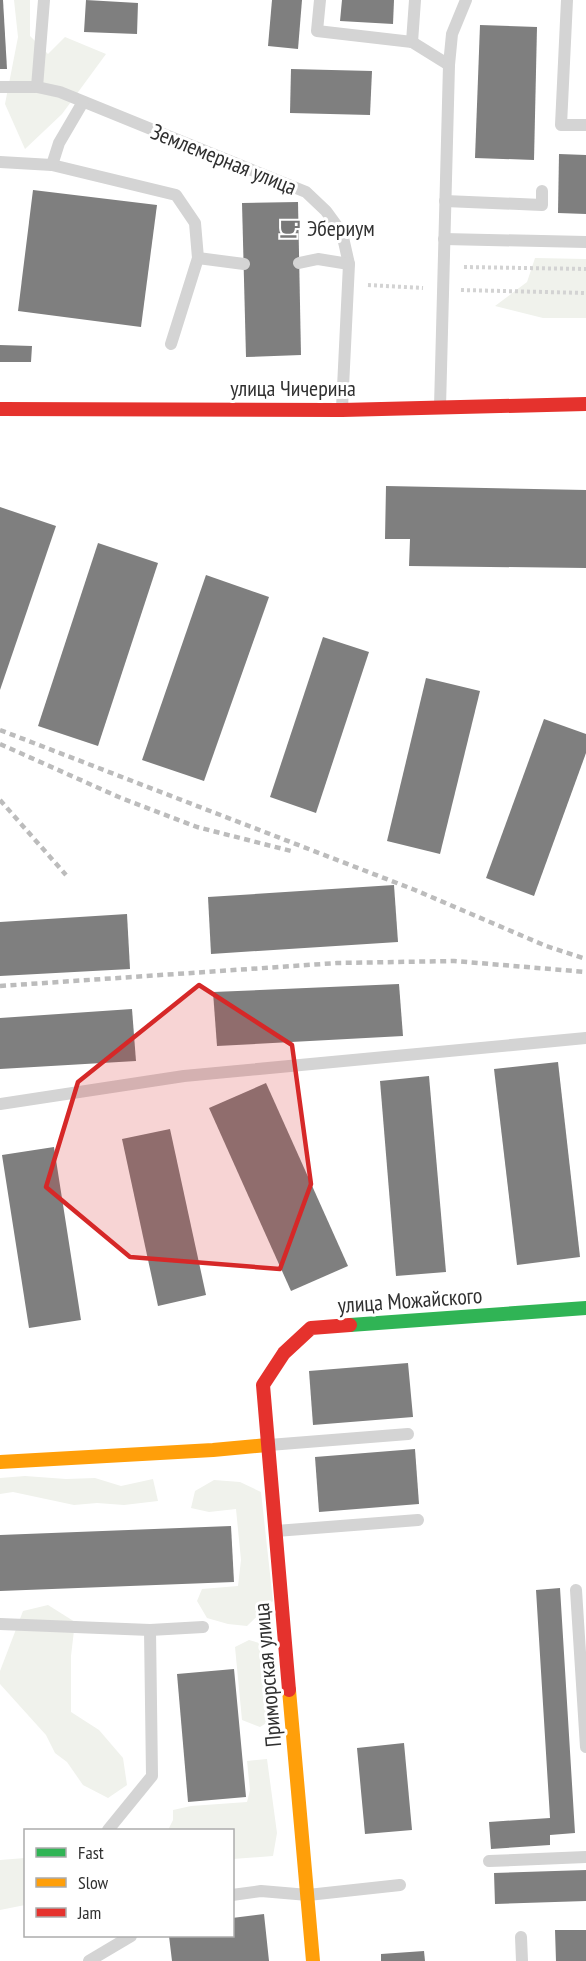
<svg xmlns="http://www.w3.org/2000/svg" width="586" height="1961" viewBox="0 0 586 1961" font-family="'PT Sans Narrow',sans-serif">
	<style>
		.green { fill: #f0f2ec }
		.building { fill: #7f7f7f }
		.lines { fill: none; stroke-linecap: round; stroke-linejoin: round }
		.path { stroke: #d3d3d3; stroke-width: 4; stroke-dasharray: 3 3; stroke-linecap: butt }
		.lane { stroke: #d4d4d4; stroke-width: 12 }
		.fast { stroke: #30b455; stroke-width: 14 }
		.slow { stroke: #ff9f0a; stroke-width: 14 }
		.jam { stroke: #e5322d; stroke-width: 14 }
		.rail { stroke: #bcbcbc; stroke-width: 4.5; stroke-dasharray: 6 4.5; stroke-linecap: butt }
		.marked { fill: #d62828; fill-opacity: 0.2; stroke: #d62828; stroke-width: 4.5; stroke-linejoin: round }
		.labels { text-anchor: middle; stroke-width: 6; stroke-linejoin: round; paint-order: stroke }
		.street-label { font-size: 22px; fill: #303030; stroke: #fff }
		.poi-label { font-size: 22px; fill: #303030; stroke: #fff; text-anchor: start }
	</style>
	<rect width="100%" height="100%" fill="#fff"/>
	<g class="green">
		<path d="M14,0h16v36l18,18 17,-17 41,17 -44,60 -37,35 -20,-45 13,-67z"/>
		<path d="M535,258l51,1v59h-43l-48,-12 32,-24z"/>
		<path d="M25,1476l41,3 29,-1 26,8 32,-7 5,22 -34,4 -27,-2 -23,2 -61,-13 -13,2v-16z"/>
		<path d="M214,1480l26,2 21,10 12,109 -26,25 -19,-2 -21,-6 -10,-17 5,-12 36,-3 3,-26 -5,-51 -27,3 -18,-4 4,-17z"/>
		<path d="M48,1605l27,17 -4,34v56l28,18 24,28 4,27 -19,13 -25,-13 -16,-23 -12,-9 -9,-18 -46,-51v-13l23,-60z"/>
		<path d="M249,1640l10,3 9,79 -8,5 -18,-7 -7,-73z"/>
		<path d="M267,1759l10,74 -4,23 -40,3 -1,-29h-64l5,-10v-10l18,-4 56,-4 3,-12 -3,-29z"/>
		<path d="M25,1858v47l-25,5v-50z"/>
	</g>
	<g class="building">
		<path d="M0,0h3l4,69h-7z"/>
		<path d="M86,0l52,3 -1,31 -53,-2z"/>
		<path d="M272,0h30l-4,49 -30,-3z"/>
		<path d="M342,0h52l-1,24 -53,-3z"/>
		<path d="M480,25l57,2 -3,133 -59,-2z"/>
		<path d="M291,69l81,2 -2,44 -80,-2z"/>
		<path d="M559,154l27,1v59l-28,-1z"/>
		<path d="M33,190l124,15 -16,122 -123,-16z"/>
		<path d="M298,202l3,153 -55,2 -4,-154z"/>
		<path d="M0,345l32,1 -1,16h-31z"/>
		<path d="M386,486l200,4v78l-177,-2 1,-27h-25z"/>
		<path d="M0,507l56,19 -56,164z"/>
		<path d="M98,543l60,20 -60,183 -60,-20z"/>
		<path d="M206,575l63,22 -65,184 -62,-21z"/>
		<path d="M323,637l46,15 -53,161 -46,-16z"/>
		<path d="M426,678l54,13 -40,163 -53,-13z"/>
		<path d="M544,719l42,15v19l-52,143 -48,-18z"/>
		<path d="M394,885l4,57 -187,12 -3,-57z"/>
		<path d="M127,914l3,55 -130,7v-54z"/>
		<path d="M399,984l4,52 -186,10 -4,-54z"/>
		<path d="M132,1009l4,52 -136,8v-51z"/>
		<path d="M558,1062l22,195 -63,8 -23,-196z"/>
		<path d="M429,1076l17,196 -50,4 -16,-195z"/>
		<path d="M266,1083l82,183 -57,25 -82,-183z"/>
		<path d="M170,1129l36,166 -48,11 -36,-167z"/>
		<path d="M54,1147l27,173 -52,8 -27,-173z"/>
		<path d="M408,1363l5,54 -100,8 -4,-54z"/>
		<path d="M415,1449l4,55 -100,8 -4,-55z"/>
		<path d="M231,1526l3,56 -234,9v-56z"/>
		<path d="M560,1588l15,245 -25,2v10l-59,4 -2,-27 61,-4 -14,-228z"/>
		<path d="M234,1669l12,128 -58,5 -11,-128z"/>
		<path d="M404,1743l8,87 -47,4 -8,-86z"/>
		<path d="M586,1870v31l-91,3 -1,-31z"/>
		<path d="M264,1914l5,47h-97l-3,-25h63v-18z"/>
		<path d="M555,1930h31v31h-30z"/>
		<path d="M424,1951l1,10h-44v-7z"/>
	</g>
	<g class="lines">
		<g class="path">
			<path d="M464,267l122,2"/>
			<path d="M368,285l55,3"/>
			<path d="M461,290l125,3"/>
		</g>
		<g class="lane">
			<path d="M320,0l-3,31 95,11 37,23"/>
			<path d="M567,0l-6,125h25"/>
			<path d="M412,42l3,-42"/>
			<path d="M0,87h37l23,5 246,100 20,19 16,22 7,31 -7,144"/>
			<path d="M37,87l7,-87"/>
			<path d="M0,162l52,3 124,30 19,28 3,35 -27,86"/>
			<path d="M52,165l7,-22 24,-41"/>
			<path d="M445,201l97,4v-14"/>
			<path d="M444,239l142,3"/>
			<path d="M198,258l46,6"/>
			<path d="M299,263l19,-4 31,5"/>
			<path d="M440,407l9,-342 3,-31 14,-34"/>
			<path d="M0,1104l184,-28 402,-38"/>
			<path d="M269,1445l139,-11"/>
			<path d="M276,1531l142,-11"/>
			<path d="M576,1590l10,157"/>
			<path d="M0,1624l150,6 53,-3"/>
			<path d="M108,1830l44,-54 -2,-146"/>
			<path d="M489,1861l97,-4"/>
			<path d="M232,1895l29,-4 47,4 92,-10"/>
			<path d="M521,1937l1,24"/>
			<path d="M89,1961l42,-25"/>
		</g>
		<path class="fast" d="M350,1325l236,-17"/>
		<g class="slow">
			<path d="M0,1462l213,-12 54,-5"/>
			<path d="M289,1690l24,271"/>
		</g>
		<g class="jam">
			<path d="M0,409l342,1 244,-6"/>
			<path d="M289,1690l-26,-305 21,-32 27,-25 39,-3"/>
		</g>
		<g class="rail">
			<path d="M0,730l415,160 131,56 40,13"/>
			<path d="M0,744l121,54 76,29 98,25"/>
			<path d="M0,800l66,75"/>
			<path d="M0,986l337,-23 117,-2 132,11"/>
		</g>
	</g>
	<path class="marked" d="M199,985l93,60 19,139 -31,85 -150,-12 -84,-70 32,-105z"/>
	<defs>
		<g id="cafe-bare" transform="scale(1.62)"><path d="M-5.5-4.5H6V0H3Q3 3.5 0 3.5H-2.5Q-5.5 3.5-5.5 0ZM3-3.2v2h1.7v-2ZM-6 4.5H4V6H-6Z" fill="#787878" stroke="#fff" stroke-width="2.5" paint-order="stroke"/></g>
	</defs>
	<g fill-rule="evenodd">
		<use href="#cafe-bare" x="290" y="228"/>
	</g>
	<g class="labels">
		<g class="street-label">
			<text transform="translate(224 159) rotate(22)" y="8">Землемерная улица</text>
			<text x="293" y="396">улица Чичерина</text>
			<text transform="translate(410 1300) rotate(-4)" y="8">улица Можайского</text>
			<text transform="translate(267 1675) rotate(-95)" y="8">Приморская улица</text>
		</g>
		<g class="poi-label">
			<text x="307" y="236">Эбериум</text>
		</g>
	</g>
	<rect x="24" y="1829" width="210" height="108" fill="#ffffff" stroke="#acacac" stroke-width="1.5"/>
	<rect x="36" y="1848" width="30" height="9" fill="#30b455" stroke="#acacac" stroke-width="1.5"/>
	<text x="78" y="1859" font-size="18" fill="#303030">Fast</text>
	<rect x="36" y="1878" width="30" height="9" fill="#ff9f0a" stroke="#acacac" stroke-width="1.5"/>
	<text x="78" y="1889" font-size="18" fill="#303030">Slow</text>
	<rect x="36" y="1908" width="30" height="9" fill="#e5322d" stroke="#acacac" stroke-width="1.5"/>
	<text x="78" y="1919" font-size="18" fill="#303030">Jam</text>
</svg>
